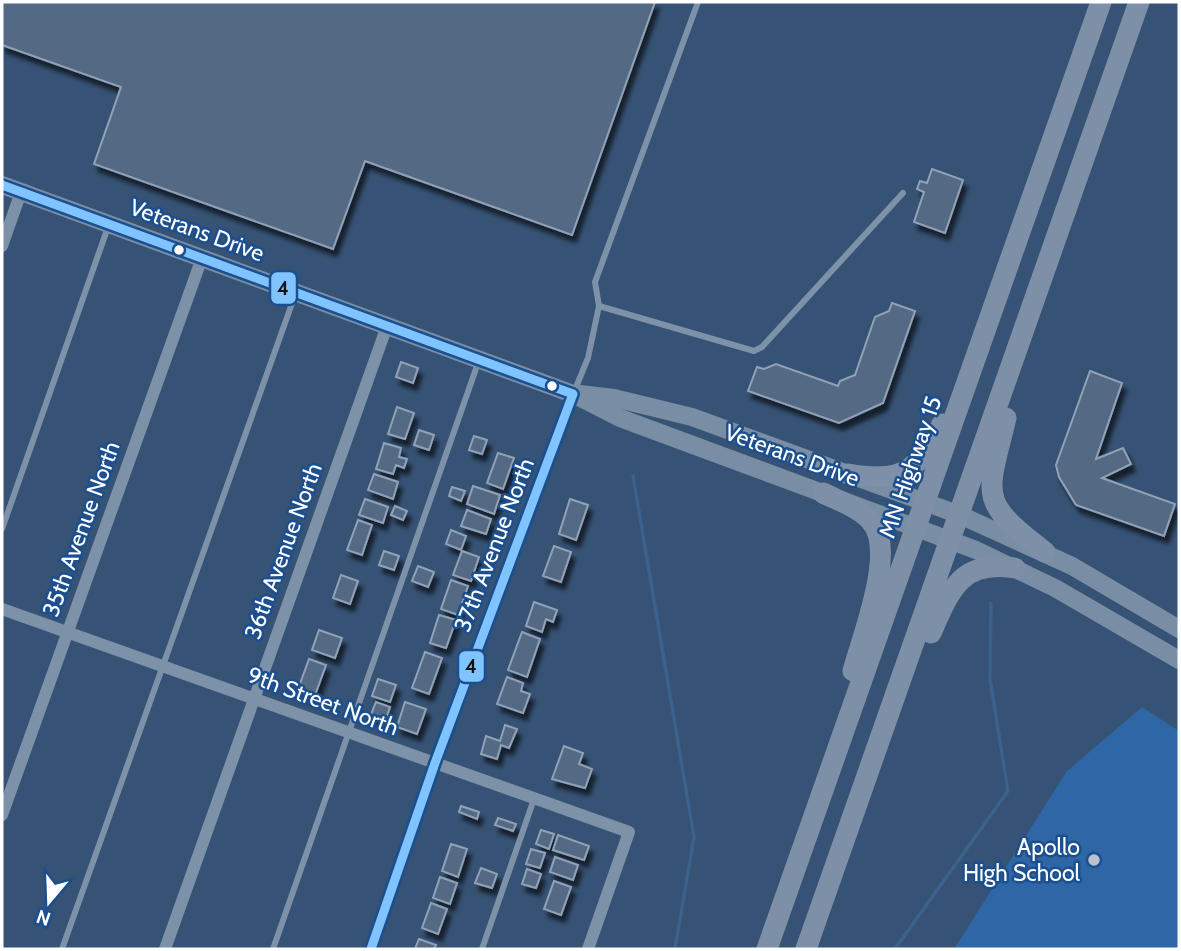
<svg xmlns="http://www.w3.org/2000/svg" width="1181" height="951" viewBox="0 0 1181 951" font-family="Cabin,sans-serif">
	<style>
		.green { fill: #2f66a5 }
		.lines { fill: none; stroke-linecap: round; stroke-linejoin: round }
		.stream { stroke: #3b618d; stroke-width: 3.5 }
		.building { fill: #526984; stroke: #92a2b6; stroke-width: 2; filter: url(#shadow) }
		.service { stroke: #7d92a8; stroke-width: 6 }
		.minor { stroke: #7d92a8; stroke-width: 12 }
		.secondary { stroke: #798da4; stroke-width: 18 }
		.trunk { stroke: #7e90a7; stroke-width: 21 }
		.bus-1-casing { stroke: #1b4f8f; stroke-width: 14 }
		.bus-1 { stroke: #80c4ff; stroke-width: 9 }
		.bus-dot { fill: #fff; stroke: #1b4f8f; stroke-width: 2.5 }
		.poi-dot { fill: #b9c2ce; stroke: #1b4f8f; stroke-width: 2.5 }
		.labels { text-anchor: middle; stroke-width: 5; stroke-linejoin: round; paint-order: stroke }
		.street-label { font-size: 23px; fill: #fff; stroke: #1b4f8f }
		.poi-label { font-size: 23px; fill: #fff; stroke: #1b4f8f; text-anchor: end }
		.line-badge { stroke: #1b4f8f; stroke-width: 2.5 }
		.pale-badge-label { font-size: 19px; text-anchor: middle; font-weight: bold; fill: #111 }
	</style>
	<defs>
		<filter id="shadow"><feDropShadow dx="4" dy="7" stdDeviation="2" flood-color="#0009"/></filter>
	</defs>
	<rect width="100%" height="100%" fill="#365274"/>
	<path class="green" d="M1142,707l37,24v218h-225l113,-178z"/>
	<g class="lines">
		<g class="stream">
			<path d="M633,476l61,361 -19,112"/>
			<path d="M895,949l113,-158 -18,-112 1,-76"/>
		</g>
	</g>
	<g class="building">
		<path d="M2,2h653l-83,233 -207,-74 -32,88 -239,-85 27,-77 -119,-42z"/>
		<path d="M932,169l31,11 -18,53 -31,-11 10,-30 -7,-3 3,-8 7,2z"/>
		<path d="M892,303l23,8 -32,92 -44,20 -91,-32 9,-24 7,2 12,-5 62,22 2,-5 15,-6 20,-58 14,-6z"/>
		<path d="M401,362l17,6 -5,15 -17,-6z"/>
		<path d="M1090,371l32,12 -26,76 27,-11 8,16 -29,14 73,26 -11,32 -88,-31 -17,-28 -3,-12z"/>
		<path d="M397,407l17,6 -9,26 -17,-5z"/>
		<path d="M419,430l15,5 -5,15 -15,-5z"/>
		<path d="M474,436l13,4 -5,14 -13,-4z"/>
		<path d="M384,443l17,5 -2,9 8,2 -3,9 -8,-3 -3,9 -17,-5z"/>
		<path d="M498,453l16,5 -11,31 -16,-6z"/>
		<path d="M374,474l24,8 -5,17 -25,-9z"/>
		<path d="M473,486l27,9 -6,19 -27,-10z"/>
		<path d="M452,487l13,4 -4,10 -12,-5z"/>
		<path d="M365,499l23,8 -5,16 -24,-8z"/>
		<path d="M570,499l18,6 -12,35 -17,-6z"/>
		<path d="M395,506l12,5 -4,9 -12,-5z"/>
		<path d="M467,510l24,9 -5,15 -25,-8z"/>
		<path d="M358,520l14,5 -10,30 -15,-5z"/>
		<path d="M451,530l15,6 -5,14 -15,-6z"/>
		<path d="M554,546l17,6 -10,30 -18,-6z"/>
		<path d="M384,551l15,5 -5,14 -15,-5z"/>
		<path d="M462,551l17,6 -8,24 -18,-6z"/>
		<path d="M418,566l16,6 -6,15 -16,-6z"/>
		<path d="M341,575l17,6 -8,23 -17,-6z"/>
		<path d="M451,580l17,6 -10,29 -17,-6z"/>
		<path d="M534,602l23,8 -4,12 -7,-3 -4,13 -16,-6z"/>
		<path d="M439,615l17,5 -10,28 -16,-5z"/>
		<path d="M319,630l23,8 -7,20 -23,-8z"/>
		<path d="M522,632l18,7 -13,38 -19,-7z"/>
		<path d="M425,652l17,6 -13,36 -17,-6z"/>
		<path d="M309,659l17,6 -12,33 -17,-6z"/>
		<path d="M507,677l16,6 -2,8 9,3 -7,19 -26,-9z"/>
		<path d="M378,679l18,6 -6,17 -18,-6z"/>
		<path d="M376,702l14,5 -5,15 -15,-5z"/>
		<path d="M405,702l21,7 -9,25 -20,-7z"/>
		<path d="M505,725l12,4 -8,19 -8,-3 -4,14 -16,-5 5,-18 14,5z"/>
		<path d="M564,746l19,7 -4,11 13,5 -7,19 -33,-9z"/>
		<path d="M461,806l18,6 -2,7 -18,-7z"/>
		<path d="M498,818l18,6 -3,7 -18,-6z"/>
		<path d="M541,830l13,4 -5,15 -13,-5z"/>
		<path d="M558,835l31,11 -5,14 -31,-10z"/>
		<path d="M451,844l16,5 -9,28 -16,-6z"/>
		<path d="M531,849l14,4 -5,15 -14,-4z"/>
		<path d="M555,857l23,8 -5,15 -23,-8z"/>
		<path d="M481,868l16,6 -5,14 -17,-5z"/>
		<path d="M527,869l14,5 -5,14 -14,-4z"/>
		<path d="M440,877l17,6 -7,21 -17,-6z"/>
		<path d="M554,881l17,6 -10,28 -17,-6z"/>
		<path d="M431,903l16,6 -9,25 -16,-6z"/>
		<path d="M419,939l17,6 -2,4h-19z"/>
	</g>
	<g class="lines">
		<g class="service">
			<path d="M599,306l-4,-24 103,-280"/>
			<path d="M574,392l14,-34 11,-52 155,45 8,-4 141,-154"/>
			<path d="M2,529l106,-302"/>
			<path d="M62,949l233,-654"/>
			<path d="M273,949l205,-586"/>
			<path d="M482,949l52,-150"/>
		</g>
		<g class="minor">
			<path d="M2,246l19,-54"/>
			<path d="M2,609l627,223 -41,117"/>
			<path d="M2,815l200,-557"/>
			<path d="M165,949l222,-623"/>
			<path d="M371,949l64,-186 138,-369"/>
		</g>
		<g class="secondary">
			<path d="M2,185l571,209 47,24 356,132 79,38 124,72"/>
			<path d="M580,394l34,4 78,19 268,98 112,51 107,63"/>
		</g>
		<g class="trunk">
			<path d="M1006,418c-19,79 -29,82 39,134"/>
			<path d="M848,474c55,9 69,-2 94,-50"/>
			<path d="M823,493c16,8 35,14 47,27 28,28 -8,117 -17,151"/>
			<path d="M931,633c19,-43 30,-74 84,-65"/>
			<path d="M767,949l334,-947"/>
			<path d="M806,949l333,-947"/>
		</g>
		<g class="bus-1-casing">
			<path id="bus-1" d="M2,185l571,209 -138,369 -64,186"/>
		</g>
		<use href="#bus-1" class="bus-1"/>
	</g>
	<g class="bus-dot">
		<circle cx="179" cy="250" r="6"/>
		<circle cx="552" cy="386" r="6"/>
	</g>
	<circle class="poi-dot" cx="1094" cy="860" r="7"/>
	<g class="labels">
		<g class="street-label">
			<text transform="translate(197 230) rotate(20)" y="8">Veterans Drive</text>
			<text transform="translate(792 455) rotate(20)" y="8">Veterans Drive</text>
			<text transform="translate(910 467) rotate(-71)" y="8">MN Highway 15</text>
			<text transform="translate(81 529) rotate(-70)" y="8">35th Avenue North</text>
			<text transform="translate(494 545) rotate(-69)" y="8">37th Avenue North</text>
			<text transform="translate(283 551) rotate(-70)" y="8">36th Avenue North</text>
			<text transform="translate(323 701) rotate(20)" y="8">9th Street North</text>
		</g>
		<g class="poi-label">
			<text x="1080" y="855">Apollo<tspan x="1080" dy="26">High School</tspan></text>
		</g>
	</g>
	<g class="line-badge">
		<rect x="270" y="271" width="27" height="34" rx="7" fill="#80c4ff"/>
		<rect x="458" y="650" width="27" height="33" rx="7" fill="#80c4ff"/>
	</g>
	<g class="pale-badge-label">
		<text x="283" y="295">4</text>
		<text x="471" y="673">4</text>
	</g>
	<rect width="1181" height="951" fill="none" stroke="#ffffff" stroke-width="7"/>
	<g transform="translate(49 902) rotate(199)" stroke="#1b4f8f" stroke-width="5" paint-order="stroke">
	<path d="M0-5L12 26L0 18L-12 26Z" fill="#ffffff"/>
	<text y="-10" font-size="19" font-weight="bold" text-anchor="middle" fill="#ffffff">N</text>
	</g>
</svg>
